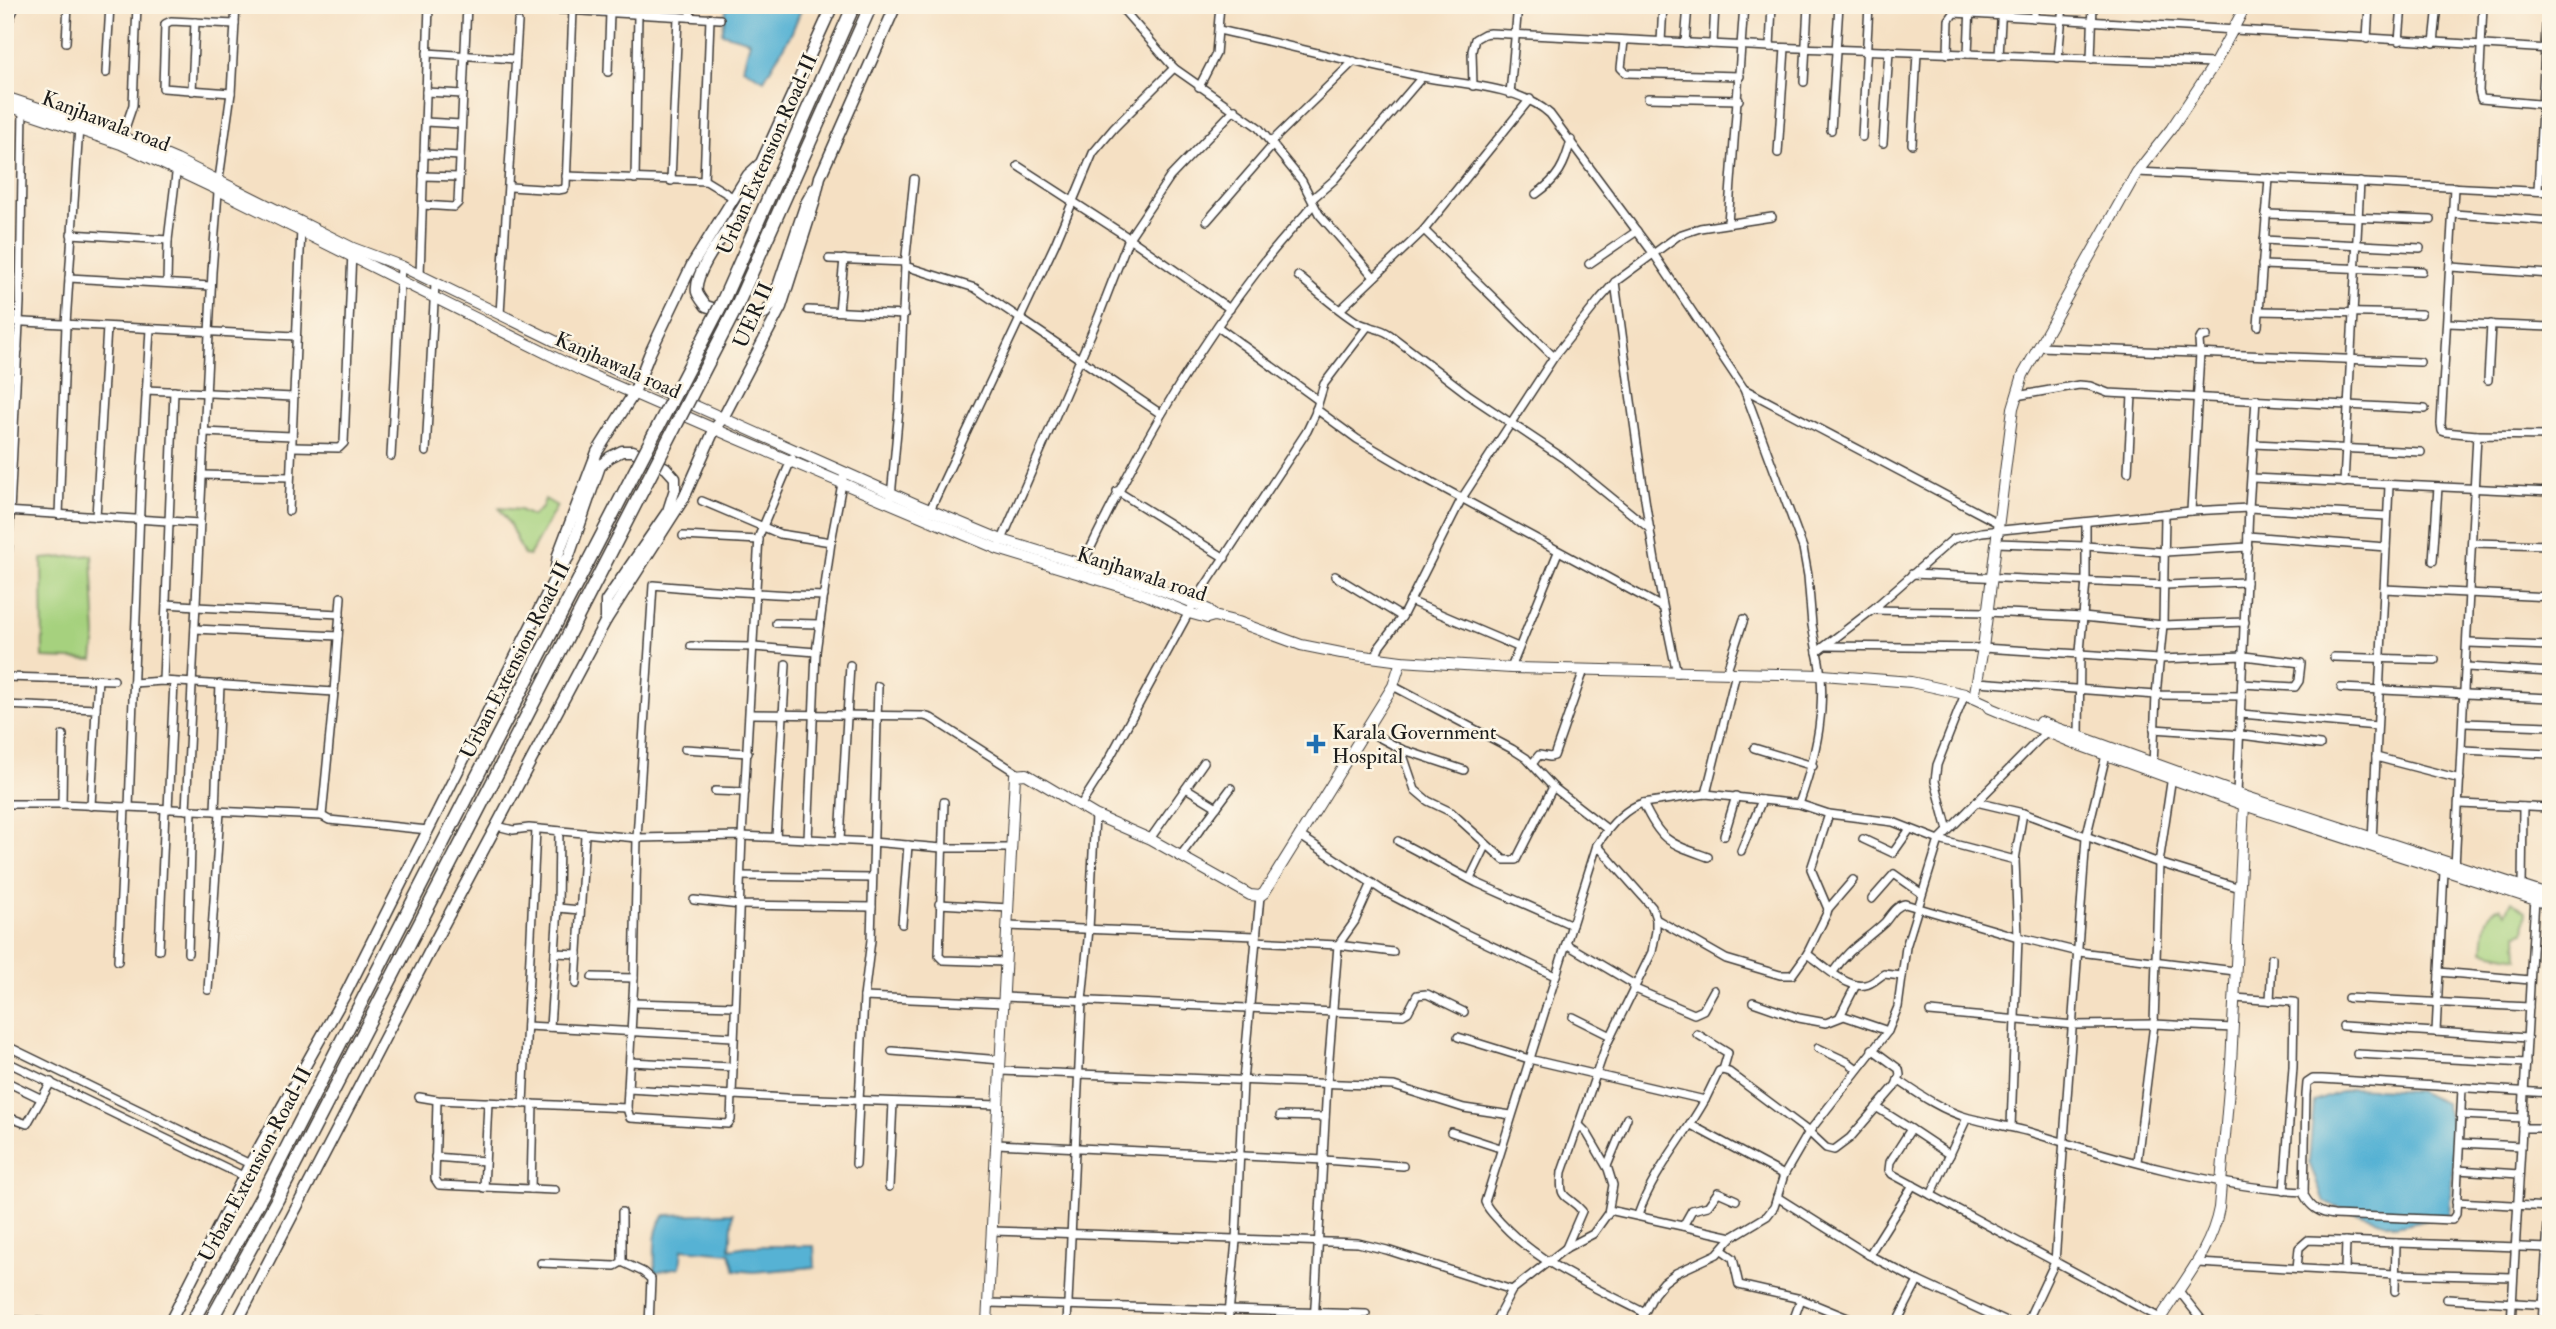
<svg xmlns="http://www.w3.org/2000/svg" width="2556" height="1329" viewBox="0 0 2556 1329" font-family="'IM FELL Double Pica',serif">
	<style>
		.green { fill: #a6d17e; stroke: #61764d; stroke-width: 2 }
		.water { fill: #56b2d4; stroke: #396778; stroke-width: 2 }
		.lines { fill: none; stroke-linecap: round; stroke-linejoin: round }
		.street-casing { stroke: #3d3935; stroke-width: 10 }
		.secondary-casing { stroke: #3d3935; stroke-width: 12 }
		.primary-casing { stroke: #3d3935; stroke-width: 13 }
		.highway-casing { stroke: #3d3935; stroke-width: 15 }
		.street { stroke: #fff; stroke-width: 7 }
		.secondary { stroke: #fff; stroke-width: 10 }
		.primary { stroke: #fff; stroke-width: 10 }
		.highway { stroke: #fff; stroke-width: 12 }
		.highway-bridge-casing { stroke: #3d3935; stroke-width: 15; stroke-linecap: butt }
		.highway-bridge { stroke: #fff; stroke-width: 12 }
		.poi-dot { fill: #1f6fb2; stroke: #fcf5e5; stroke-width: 2.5 }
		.labels { text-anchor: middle; stroke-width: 5; stroke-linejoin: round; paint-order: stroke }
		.street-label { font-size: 21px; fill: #1c1c1c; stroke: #fcf5e5 }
		.poi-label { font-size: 21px; fill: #1c1c1c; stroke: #fcf5e5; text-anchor: start }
	</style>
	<rect width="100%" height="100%" fill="#fcf5e5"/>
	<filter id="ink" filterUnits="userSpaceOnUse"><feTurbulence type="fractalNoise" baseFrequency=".0143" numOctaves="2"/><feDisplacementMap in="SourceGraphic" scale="14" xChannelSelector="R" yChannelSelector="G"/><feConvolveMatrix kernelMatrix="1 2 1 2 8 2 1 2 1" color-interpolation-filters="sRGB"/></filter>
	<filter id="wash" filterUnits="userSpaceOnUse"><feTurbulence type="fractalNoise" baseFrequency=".00686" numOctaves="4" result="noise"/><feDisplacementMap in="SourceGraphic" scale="28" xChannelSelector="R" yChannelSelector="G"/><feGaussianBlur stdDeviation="1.57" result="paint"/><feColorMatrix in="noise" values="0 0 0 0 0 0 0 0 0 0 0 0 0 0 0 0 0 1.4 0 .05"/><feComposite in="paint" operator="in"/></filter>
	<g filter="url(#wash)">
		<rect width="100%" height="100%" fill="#f5e0c3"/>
		<g class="green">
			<path d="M545,499l12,7 -28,50 -5,-1 -14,-30 -11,-17 21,2 12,6 10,-8z"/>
			<path d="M92,555l4,81 -3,24 -50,-2 -1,-99z"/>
			<path d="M2512,901l14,11 -2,20 -7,2 1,24 -35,-7c2,-16 -1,-40 18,-44l5,6z"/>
		</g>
		<g class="water">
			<path d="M727,5h76l-11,27 -28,48 -21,-12 7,-27 -28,-8z"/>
			<path d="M1874,5h78l-1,8 -74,-4z"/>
			<path d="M2351,1088l67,3 27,12 10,34 -6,78 -53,11 -72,-24 -15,-40 5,-60z"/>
			<path d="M733,1213l-3,36 17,-3h67l1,21 -62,5 -18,-2 -5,-17 -48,-4 -2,18 -25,5c0,-18 -3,-44 10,-57z"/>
		</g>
	</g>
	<g filter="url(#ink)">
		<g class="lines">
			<g class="street-casing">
				<g id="street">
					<path d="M478,5l242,14"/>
					<path d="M1119,5l55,63 84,59 44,54 17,33 55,63"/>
					<path d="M2483,5l-4,86 2,8 70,6"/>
					<path d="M2505,5l42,2"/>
					<path d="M690,17l1,-12"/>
					<path d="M2034,18v-13"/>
					<path d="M5,29l11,-24"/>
					<path d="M1219,30c68,15 136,33 204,47 40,8 97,9 127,37l103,139 91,136 59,159 5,28 4,49 5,27"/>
					<path d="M2367,39l2,-34"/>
					<path d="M1624,41l-3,27 5,5 114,3"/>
					<path d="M2399,41l3,-36"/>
					<path d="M66,42l2,-37"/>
					<path d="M1661,42l2,-37"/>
					<path d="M1685,43l3,-38"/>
					<path d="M2434,43l4,-38"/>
					<path d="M1713,44l2,-39"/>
					<path d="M1770,47l2,-42"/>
					<path d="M427,53l88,6"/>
					<path d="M1948,54l1,-34 5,-7 597,36"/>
					<path d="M1968,54l2,-49"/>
					<path d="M1999,56l3,-51"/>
					<path d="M2058,58l5,-53"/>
					<path d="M2091,59l2,-54"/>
					<path d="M608,72l2,-60"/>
					<path d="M106,73l4,-68"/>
					<path d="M1804,82l4,-77"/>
					<path d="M1473,86l-1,-35 3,-12 9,-5 6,-1 280,14 445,16"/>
					<path d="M1199,87l17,-33 4,-49"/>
					<path d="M192,91l3,-69"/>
					<path d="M426,92l37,2"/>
					<path d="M231,93l-68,-5 2,-64 6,-3 64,3"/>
					<path d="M1510,94l8,-89"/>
					<path d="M1648,98l91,2"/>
					<path d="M425,122l36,2"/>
					<path d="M1831,130l8,-125"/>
					<path d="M122,137l11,-32 4,-100"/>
					<path d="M1862,137l7,-132"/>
					<path d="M1271,142l83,-81"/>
					<path d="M1883,143l6,-92"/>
					<path d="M1912,144l5,-91"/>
					<path d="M1778,153l7,-105"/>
					<path d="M424,154l36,2"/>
					<path d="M1018,166l111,72 101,71"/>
					<path d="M2137,172l414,20"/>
					<path d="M423,176l36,1"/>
					<path d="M566,176l140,5 28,17"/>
					<path d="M635,179l3,-165"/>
					<path d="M671,181l7,-164"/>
					<path d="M704,181l6,-163"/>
					<path d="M510,187l48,3 6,-1 2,-3 7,-176"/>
					<path d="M2454,187l-13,237 1,7 3,1 32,3"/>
					<path d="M2538,191l9,-186"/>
					<path d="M1536,194c22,-15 29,-29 35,-54"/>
					<path d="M1312,199l22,-19 88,-103"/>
					<path d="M422,205l32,2 4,-4 9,-198"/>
					<path d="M2266,214l165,6"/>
					<path d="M2454,214l97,7"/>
					<path d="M1207,221l66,-76"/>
					<path d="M1728,223l16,-218"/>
					<path d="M1424,230l130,127"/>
					<path d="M71,234l97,6"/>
					<path d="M2264,240l156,8"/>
					<path d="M829,259l77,3"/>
					<path d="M1589,264l48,-33"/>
					<path d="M2262,265l160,6"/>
					<path d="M905,266l70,22 186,126"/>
					<path d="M2451,267l100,7"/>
					<path d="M420,275l9,-270"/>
					<path d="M1298,276c19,15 38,33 59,46 11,6 22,5 32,12l80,61 94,63 87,71"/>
					<path d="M69,278l142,8"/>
					<path d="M1615,282c18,131 33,262 62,391"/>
					<path d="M167,283l1,-43 9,-74"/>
					<path d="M1341,309l83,-79 106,-131"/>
					<path d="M808,310l96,5"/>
					<path d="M839,311l5,-52"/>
					<path d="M2259,311l162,3"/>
					<path d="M500,314l18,-292"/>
					<path d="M5,321l290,15"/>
					<path d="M2448,323l103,4"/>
					<path d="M2258,326l11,-148"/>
					<path d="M1218,327l100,73"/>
					<path d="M2040,347l380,15"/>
					<path d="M5,349l13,1"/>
					<path d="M5,377l11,1"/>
					<path d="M2488,380l3,-56"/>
					<path d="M1744,389l254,134"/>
					<path d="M146,390l147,7"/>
					<path d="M2016,396l63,-11 11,1 18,7 317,16"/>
					<path d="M1316,409l41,30 60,35 245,133"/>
					<path d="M204,432l88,4"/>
					<path d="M2254,444l167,8"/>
					<path d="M292,447l47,1 5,-5 8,-191"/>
					<path d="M426,452l9,-168"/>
					<path d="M391,456l10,-190"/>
					<path d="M792,458l-33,78 -17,300 -11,284 -3,4 -98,-6 -3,-10 7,-130 3,-140 16,-253c57,5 114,10 171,11"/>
					<path d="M2128,472l4,-77"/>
					<path d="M202,475l88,2"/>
					<path d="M2252,478l299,14"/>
					<path d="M2344,483l16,-301"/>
					<path d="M1117,491l108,67"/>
					<path d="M891,497l8,-88 6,-144 9,-86"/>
					<path d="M702,501l78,33 51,8"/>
					<path d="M5,511l195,12"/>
					<path d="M289,511l12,-282"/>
					<path d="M2191,511l9,-158 -1,-12 2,-4 6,-1"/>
					<path d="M929,512l126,-268 38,-91 21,-25 60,-60"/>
					<path d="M59,515l7,-191 13,-197"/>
					<path d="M96,517l11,-190"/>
					<path d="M683,536l76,4"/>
					<path d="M2248,536l138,11"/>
					<path d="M1996,543l90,3 79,6 83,-5"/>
					<path d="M2473,543l78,2"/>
					<path d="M998,549l100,-231 31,-80 41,-61 65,-68"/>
					<path d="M2433,561l5,-74"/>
					<path d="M1081,568c49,-104 106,-206 177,-298 17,-23 37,-44 55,-65"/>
					<path d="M1912,574l253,11 81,-3"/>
					<path d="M1335,576l67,41 8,-16"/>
					<path d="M2384,589l167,8"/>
					<path d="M167,604l29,2"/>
					<path d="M196,607l144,7"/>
					<path d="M1872,610l115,2 96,5 80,8 82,-3"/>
					<path d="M5,617l15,-315 3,-195"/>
					<path d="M776,623l44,1"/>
					<path d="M195,629l143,7"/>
					<path d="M2468,643l83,3"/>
					<path d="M691,646l63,1 62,5"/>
					<path d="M1827,646l156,2 176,11 85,-3 57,7 -2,18 -4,6 -53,-3"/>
					<path d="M1518,647l-108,-46 52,-103 92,-141 46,-58 15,-17 64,-47 21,-7 72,-11"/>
					<path d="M2334,657l101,3"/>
					<path d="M1375,658l5,-12 22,-29"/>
					<path d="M2467,667l84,5"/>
					<path d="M1511,668l47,-116"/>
					<path d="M1726,673l18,-54"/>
					<path d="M5,677l109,3"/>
					<path d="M163,681l11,-290"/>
					<path d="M1978,682l178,13 86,1"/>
					<path d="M133,683l30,-2 171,11"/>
					<path d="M1393,686l119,63 14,9 27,29 54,42"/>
					<path d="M2341,688l210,10"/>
					<path d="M5,705l91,4 -5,97"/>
					<path d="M96,709l2,-30"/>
					<path d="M751,714l173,2 7,2 86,55"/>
					<path d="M2241,714l136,12"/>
					<path d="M2464,723l87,3"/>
					<path d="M2154,729l87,6 79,10"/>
					<path d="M1365,730l36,19 63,21"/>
					<path d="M2079,736l1,-84 6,-71v-59"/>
					<path d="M1754,748l59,18"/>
					<path d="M685,749l63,4"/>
					<path d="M1401,749l14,41 13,11 23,11 53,48h12l37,-73"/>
					<path d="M2463,750l88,4"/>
					<path d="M2376,757l84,22"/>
					<path d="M1532,764l7,-9 11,2 4,-1 30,-86"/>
					<path d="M2153,765l3,-70 7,-70 2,-111"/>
					<path d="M1186,788l31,19"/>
					<path d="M715,791l30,1"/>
					<path d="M1706,794l30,-121"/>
					<path d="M2237,794l12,-286 7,-109"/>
					<path d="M944,802l-5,154 4,4 62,2"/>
					<path d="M1976,802l47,11 136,50 81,25"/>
					<path d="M1643,803c18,39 26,40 65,54"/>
					<path d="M5,804h57l260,12 7,4 99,10"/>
					<path d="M62,804l1,-69"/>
					<path d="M1799,804c17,-48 30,-102 18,-152l55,-42 81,-71 29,-7 209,-21 58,-3 138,8"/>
					<path d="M2460,804l91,4"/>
					<path d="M1080,806l22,-34 92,-169 113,-172 8,-17 9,-30 44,-58"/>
					<path d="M129,807l12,-325 9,-153"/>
					<path d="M168,809l6,-127"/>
					<path d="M186,810l26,-538 7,-93 12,-86 5,-88"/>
					<path d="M215,811l5,-127"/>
					<path d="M322,816l12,-124 7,-95"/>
					<path d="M497,826l16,4 16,-2 108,10 105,-2 130,6 70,6h70"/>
					<path d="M1948,830l-13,-49 2,-16 28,-71"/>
					<path d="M1299,835l86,57 71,37 99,47"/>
					<path d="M1724,836l12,-40"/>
					<path d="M776,837l10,-173"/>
					<path d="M808,839l8,-187 15,-110 13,-69"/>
					<path d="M1150,839l54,-77"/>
					<path d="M1863,839l30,14 17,-24"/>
					<path d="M840,840l10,-175"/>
					<path d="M1398,841l79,42 95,42"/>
					<path d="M2372,842l17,-356"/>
					<path d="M1741,851l21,-51"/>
					<path d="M1181,855l50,-67"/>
					<path d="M2455,867l22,-432 74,1"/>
					<path d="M741,876l131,2"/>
					<path d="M1470,879l16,-33"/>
					<path d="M2522,887l1,-80"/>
					<path d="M1872,899l22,-25 27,19"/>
					<path d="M694,900l46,5 132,2"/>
					<path d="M939,904l70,4"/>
					<path d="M558,908l22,2"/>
					<path d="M1828,909l25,-29"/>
					<path d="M1656,919l70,40 54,16h12l15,-21 20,-41 1,-4 -17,-40 18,-55"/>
					<path d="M902,924l6,-79"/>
					<path d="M1008,926l247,10"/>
					<path d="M1254,941l84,4 55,7"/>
					<path d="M1566,944l69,41"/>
					<path d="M159,950l6,-141"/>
					<path d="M188,953l4,-143"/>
					<path d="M555,953l23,1"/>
					<path d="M1807,954c15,10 39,35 58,31 8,-1 12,-7 19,-11l18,2"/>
					<path d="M118,961l7,-154"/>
					<path d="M1833,972c17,-25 32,-31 52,-50 6,-7 10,-16 20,-18l113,33 61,15 156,19"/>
					<path d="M2439,972l91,8"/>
					<path d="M592,977l42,1"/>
					<path d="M576,984l9,-149"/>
					<path d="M1633,988l61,26 9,-4 11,-20"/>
					<path d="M208,990l12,-178"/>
					<path d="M864,997l140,6"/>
					<path d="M1004,997l399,18 5,-3 9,-17 10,-1 37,18"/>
					<path d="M2234,998l60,4 -1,65 -9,124"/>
					<path d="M2348,998l181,9"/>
					<path d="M2270,1001l2,-43"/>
					<path d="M1753,1002l46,16 27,5 18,-7 44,15"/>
					<path d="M633,1003l101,3"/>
					<path d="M1930,1012l144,13 80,-1 79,4"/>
					<path d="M1840,1016l16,-31"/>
					<path d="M1573,1017l38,19"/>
					<path d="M527,1026l206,11"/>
					<path d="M2343,1026l184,12"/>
					<path d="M550,1027l8,-119 1,-77"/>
					<path d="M2436,1032l8,-161"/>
					<path d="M1697,1034l31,19 -5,17"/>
					<path d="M1458,1037l71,22 176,41c-23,41 -51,70 -67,115"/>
					<path d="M5,1045l245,119"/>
					<path d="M1818,1048l30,14 9,7"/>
					<path d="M892,1051l109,9"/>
					<path d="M2357,1054l169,9"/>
					<path d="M5,1061l240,116"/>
					<path d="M630,1062l102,5"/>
					<path d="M1001,1071l393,15 70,22 47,7"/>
					<path d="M1898,1080c22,15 45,31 71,38 19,5 38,8 57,13 88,27 187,56 278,61"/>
					<path d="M5,1081l37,18"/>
					<path d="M2462,1088l-6,126 -4,6 -118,-5c-15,-2 -23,-7 -30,-20l2,-100 1,-12 6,-4h9l229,14"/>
					<path d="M628,1089l159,9 212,7"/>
					<path d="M419,1097l18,3 190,8"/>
					<path d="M437,1100l-2,79 4,6 116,5"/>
					<path d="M1705,1100l14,-29 3,-1 7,2 80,60 17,16 8,2 16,-12 46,-53 4,-10 -1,-6 -27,-20"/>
					<path d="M523,1104l13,-275"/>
					<path d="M1876,1107l35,22 -21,33 -1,8 3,4 268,144"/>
					<path d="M2461,1115l62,3"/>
					<path d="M5,1116l22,8 24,-42"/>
					<path d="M1280,1116l45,1"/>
					<path d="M1691,1125l93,50"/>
					<path d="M2011,1127l7,-190 -3,-77 8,-47"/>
					<path d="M2522,1128h29"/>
					<path d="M1911,1129l39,26"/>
					<path d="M1451,1132l49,16"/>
					<path d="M2460,1143l61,3"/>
					<path d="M997,1144l327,16 79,6"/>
					<path d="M435,1157l50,4"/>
					<path d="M2137,1161l17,-137 5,-161 13,-87"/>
					<path d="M856,1164l8,-167 7,-57 7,-254"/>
					<path d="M1607,1166l20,-48"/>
					<path d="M2458,1170l61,4"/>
					<path d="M889,1187l4,-85"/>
					<path d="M484,1188l4,-86"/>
					<path d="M531,1189l2,-85"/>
					<path d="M1931,1195l36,-77"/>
					<path d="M1777,1197l92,58 49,26 93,43"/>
					<path d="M2456,1202l95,5"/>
					<path d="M1609,1210l123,27"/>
					<path d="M622,1212v50l21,10 8,7 -2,45"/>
					<path d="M1683,1226l9,-16 16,-4 10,-14 18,8"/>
					<path d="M992,1231l366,12 29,7 125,40"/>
					<path d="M1566,1248l16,-37c-16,-19 -23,-8 -20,-39l44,-126 46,-94 4,-21v-12l-4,-12 -55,-62"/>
					<path d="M1722,1250l11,8 6,27 62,14 61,25"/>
					<path d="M1869,1255l44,-70"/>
					<path d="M541,1263l74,3 7,-4"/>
					<path d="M2198,1263l197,11 118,3"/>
					<path d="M2297,1268l2,-20 9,-8 243,8"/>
					<path d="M2345,1271l1,-30"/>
					<path d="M2179,1291l26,33"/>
					<path d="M2395,1291l1,-48"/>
					<path d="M2447,1299l104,6"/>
					<path d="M989,1303l377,11"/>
					<path d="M1643,1312c-50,-26 -103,-47 -142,-89 -6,-7 -13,-13 -16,-21l112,-357c11,-17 26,-36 46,-42l63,-9 93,10 30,10 64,8 46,18 76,20"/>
					<path d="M1067,1324l15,-323 7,-72 6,-114"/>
					<path d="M1228,1324l8,-83 7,-160 17,-185"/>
					<path d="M1314,1324l13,-240 11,-139 17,-24 17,-38"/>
					<path d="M1494,1324l18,-34 54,-42 27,-14 15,-21 5,-28 -5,-16 -21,-36 -9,-9"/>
					<path d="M1639,1324l15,-30 10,-12 12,-9 41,-19 15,-17 35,-21 7,-9 10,-32 25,-43 79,-101 10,-24 8,-60 33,-107 107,-108"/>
					<path d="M1792,1324l9,-25"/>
					<path d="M1896,1324l22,-43"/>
					<path d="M2026,1324l29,-62 31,-424 20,-83"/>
					<path d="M2511,1324l24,-426"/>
					<path d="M2542,1324l9,-150"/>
				</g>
			</g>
			<g class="secondary-casing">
				<g id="secondary">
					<path d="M5,97l101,33 71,30 176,88 48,18 205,100 312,139 84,35 141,43 51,20 15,7 5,6"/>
					<path d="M5,105l116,39 97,46 364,181 149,65 267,113 141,43 50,21 18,5 7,-2 24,6 63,23 40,8 60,8 110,7 312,7 88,7 54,12 22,10 3,4 86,36 168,61 307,100"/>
					<path d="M1974,698l9,-50 30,-240 10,-33 114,-203 34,-43 44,-66 31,-58"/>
					<path d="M2040,722l207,75 304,99"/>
					<path d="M5,1321l61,3"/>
					<path d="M987,1324l28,-549 11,-1 69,41 55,24 100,56 10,1 4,-3 129,-207 8,-25"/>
					<path d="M2157,1324c22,-38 54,-72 62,-116l12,-144 13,-259"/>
				</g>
			</g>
			<g class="primary-casing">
				<g id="primary">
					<path d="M761,164c-4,15 -10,28 -17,41 -11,19 -51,65 -47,87 1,4 6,10 9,14l42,14 17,-7 7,-9 34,-101 8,-14"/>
					<path d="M555,574l3,-19 39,-103 37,-59 15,-38 43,-90 56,-90 13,-12 72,-158"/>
					<path d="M606,620l78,-122 31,-70 8,-10 58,-111 33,-104 6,-26 76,-172"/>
					<path d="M169,1324l81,-160 96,-171 208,-413 15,-24 31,-90 10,-9 12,-6h11l33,17 9,10v11l-7,22 -62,90v19l-170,319 -200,385"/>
				</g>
			</g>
			<g class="highway-casing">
				<g id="highway">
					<path d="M191,1324l72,-130 225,-439"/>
					<path d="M209,1324l68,-124 225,-436"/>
				</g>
			</g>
			<use href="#street" class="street"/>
			<use href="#secondary" class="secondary"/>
			<use href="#primary" class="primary"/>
			<use href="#highway" class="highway"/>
			<g class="highway-bridge-casing">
				<g id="highway-bridge">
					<path d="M488,755l233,-450 133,-300"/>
					<path d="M502,764l232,-452 137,-307"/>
				</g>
			</g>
			<use href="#highway-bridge" class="highway-bridge"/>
		</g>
	</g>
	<path class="poi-dot" d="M1312.5 733.5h7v7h7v7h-7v7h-7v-7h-7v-7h7z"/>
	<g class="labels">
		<g class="street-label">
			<text transform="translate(106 121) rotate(21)" y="7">Kanjhawala road</text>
			<text transform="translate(767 154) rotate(-66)" y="7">Urban Extension Road-II</text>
			<text transform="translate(753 315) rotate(-66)" y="7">UER II</text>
			<text transform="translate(618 365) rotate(24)" y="7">Kanjhawala road</text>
			<text transform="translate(1142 574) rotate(18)" y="7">Kanjhawala road</text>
			<text transform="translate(515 660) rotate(-63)" y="7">Urban Extension Road-II</text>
			<text transform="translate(255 1164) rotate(-62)" y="7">Urban Extension Road-II</text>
		</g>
		<g class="poi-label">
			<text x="1332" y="739">Karala Government<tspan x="1332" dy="24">Hospital</tspan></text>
		</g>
	</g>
	<rect width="2556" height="1329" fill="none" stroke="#fcf5e5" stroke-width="28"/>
</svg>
